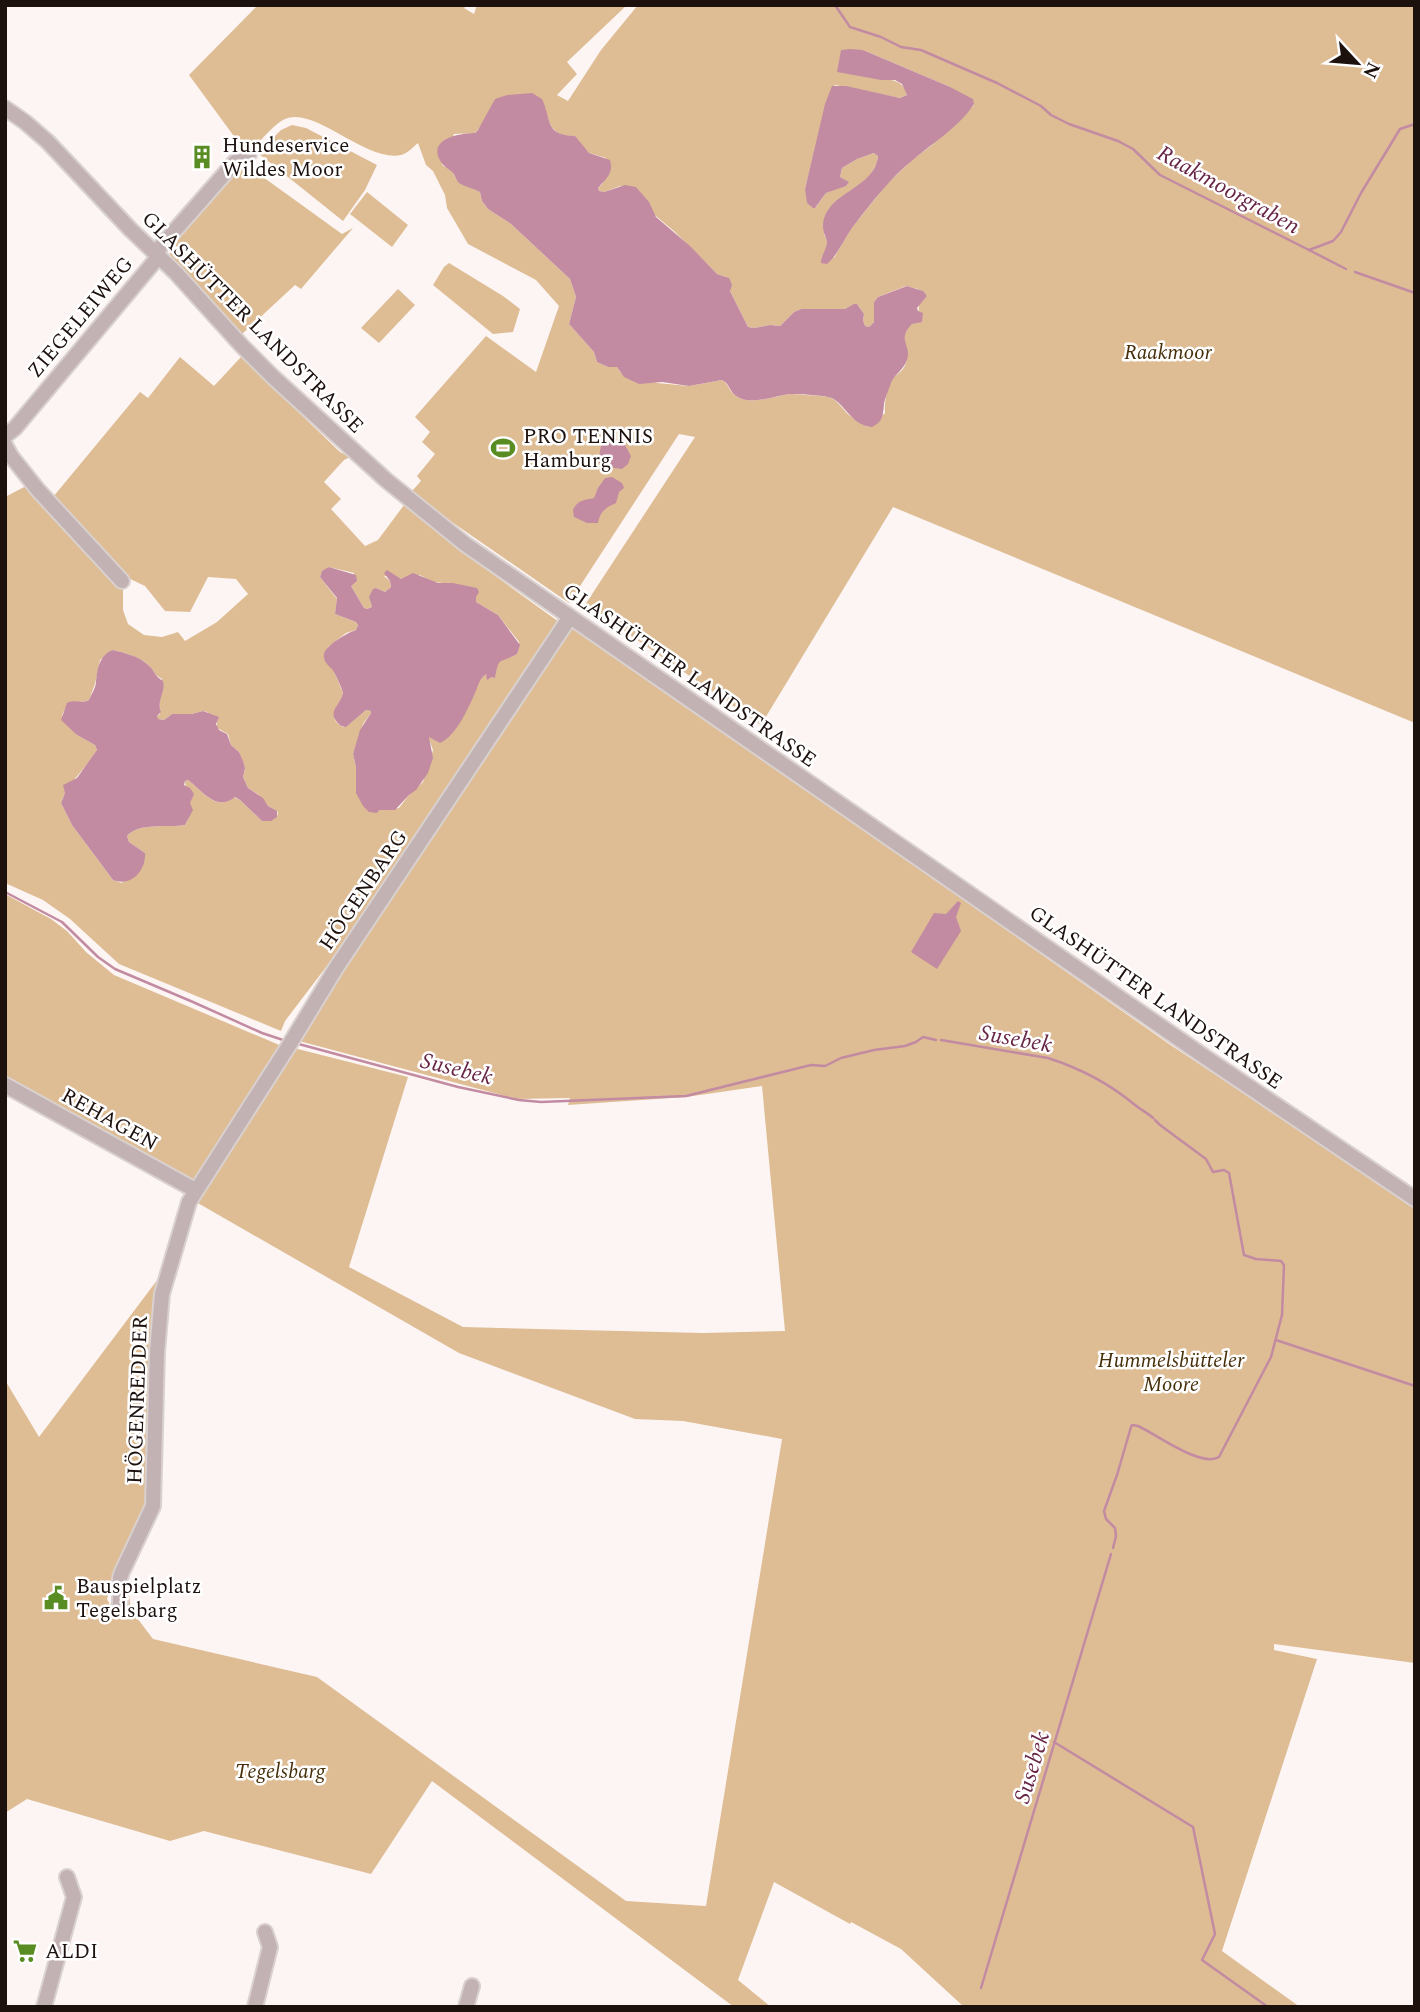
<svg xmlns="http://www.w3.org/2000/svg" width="1420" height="2012" viewBox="0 0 1420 2012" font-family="Spectral,serif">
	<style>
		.green { fill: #debd95; fill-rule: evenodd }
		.water { fill: #c28ba2 }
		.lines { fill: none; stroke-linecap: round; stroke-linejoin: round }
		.stream { stroke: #c28ba2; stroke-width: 2.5 }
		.minor-casing { stroke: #d9d1cf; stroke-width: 18 }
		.minor { stroke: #c3b2b3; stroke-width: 14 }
		.labels { text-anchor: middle; stroke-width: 5; stroke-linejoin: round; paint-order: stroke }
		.poi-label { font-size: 21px; fill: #1d110e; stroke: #fff; text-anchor: start }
		.street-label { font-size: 21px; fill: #1d110e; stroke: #fff }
		.park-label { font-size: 21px; font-style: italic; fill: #472f0a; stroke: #fff }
		.water-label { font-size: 23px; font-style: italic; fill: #682646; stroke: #fff }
	</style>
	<rect width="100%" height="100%" fill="#fdf5f4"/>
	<g class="green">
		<path d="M258,5h209l-3,3 10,6 3,-9h150l-60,57 10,12 -20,21 11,6 33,-51 37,-45h777v718l-522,-216 -132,218 -163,-112 -17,-2 114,-174 -16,-3 -110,169 -120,-83 -37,-29 9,-10 -4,-5 18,-22 -13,-12 8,-10 -15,-15 71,-81 50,36 23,-66 -23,-26 -68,-36 -21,-36 -2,-13 -12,-24 -7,-6 -8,-22c-5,4 -11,11 -17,12 -35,8 -89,-52 -118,-35 -11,6 -25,24 -35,34l-9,-4 -3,-11 -47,-64zM863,50l85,36 26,19 -42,40 -20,15 -26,25 -36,45 -16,28 -10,-24 19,-38 26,-18 8,-15 1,-8 -4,-2 -17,6 -15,9 -2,9 8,5v2l-22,9 -10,14 -3,1 -8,-19 16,-65 14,-39 65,13 7,-3c-4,-19 -24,-15 -40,-18zM507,95h8l30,12c3,16 8,29 26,29l18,17 17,5 -3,25 -5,5 1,3 5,1 16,-6 55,46 42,42 9,3 4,14 18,36 6,1 16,-3 10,1 14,-14 7,-3h44l12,-5 7,10 -1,6 2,6 4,1 5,-5v-20l4,-5 10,-4 18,-7 12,3 9,7 -8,8 -1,17c-6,2 -10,4 -12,10 -6,11 2,18 1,28 -1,8 -6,13 -12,17 -8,8 -11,27 -10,37l-17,14c-7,-3 -13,-7 -19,-12 -7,-6 -11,-15 -20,-18 -6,-1 -33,-3 -39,-3 -16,2 -39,12 -54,2 -7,-4 -7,-12 -14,-16l-33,6 -32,-3 -36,-10 -4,-6h-9l-11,-5 -3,-10 -25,-28 7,-27 -6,-18 -59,-55 -23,-15 -6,-8 -2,-9 -23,-12 -5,-9 -10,-6 12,-31 21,-1z"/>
		<path d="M292,125l14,3 71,37 -12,25 -22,31 -85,-68 23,-23z"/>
		<path d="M242,164h3l97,70 11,-6 -52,61 -6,-4 -53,49 -72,-79 -1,-10z"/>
		<path d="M367,192l41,33 -16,22 -42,-33z"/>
		<path d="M449,263l54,33 17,13 -7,23 -20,2 -60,-49 11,-18z"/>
		<path d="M398,289l17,16 -36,38 -18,-15z"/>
		<path d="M180,357l34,29 27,-29 99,95 10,5 -6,3 -20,22 17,17 -10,10 34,37 13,-6 26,-35 72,57 83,60 -201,303 -73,96 -4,10 -162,-67 -49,-45 -27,-19 -38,-17v-386l23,-12 86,98 9,6v21l5,14 16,11 18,2 16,-5 7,9 32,-19 31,-28 -12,-15 -28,-2 -18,35 -25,-1 -20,-25 -19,-9 -73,-80 87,-105 8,6zM329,567l25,6 -3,13 13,22 3,1 5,-2 -2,-7 6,-12 9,4 6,-5 -1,-6 -6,-5h10l7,3 19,-4 13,7 10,1 33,14v5l22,13 21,27 -2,12c-14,7 -21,3 -22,22l-5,2 -5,-4 -4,3 -16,35 -32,25h-4v2l4,11 -10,32 -14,13 -10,13 -20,2 -23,-21v-22l-3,-13 10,-30 8,-11v-2l-5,-1 -18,15 -5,2c-18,-10 -4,-20 0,-34l-9,-22 -6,-24 18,-14 10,-3 2,-5 -2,-3 -21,-8 2,-15 -17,-22 1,-3zM113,650c12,3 23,6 33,13 7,5 7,12 16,16l-3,22 1,13 -3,2v3l7,1 8,-6h20l11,-3 4,1 10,9v7l11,6 3,11 8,7 6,16 -2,9 5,11 11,7 9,11 10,6 -1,5 -15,4 -22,-21 -6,-3c-18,16 -33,-8 -46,-17l-3,1c1,13 10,30 0,44 -17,3 -46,-3 -58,11l2,6 16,11 -23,30 -9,-3 -41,-55 -11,-22c7,-21 25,-34 36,-53l-2,-5 -18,-10 -15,-20c10,-21 12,-9 27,-15l6,-16 5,-24z"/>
		<path d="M574,626l598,420 243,160v457l-141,-19v6l43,9 -95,292 78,56h-336l-63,-58 -50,-27 -1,2 -76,-42 -36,98 33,27h-37l-302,-226 -61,93 -167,-43 -34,10 -143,-42 -22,14v-433l34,57 122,-162 -2,11 -14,220 -34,80 -4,13 3,6 11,-22 7,4 3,23 22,29 164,38 309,224 80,5 76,-467 -99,-18 -48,-2 -176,-66 -263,-151 98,-154 114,29 -59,190 114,60 240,6 82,-2 -23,-245 -76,11 -118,8 2,-7 -53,1 -218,-58 41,-70z"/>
		<path d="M5,894l46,25 16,12 19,21 28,23 170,72 -91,138 -188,-104z"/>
	</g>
	<g class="water">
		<path d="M850,49l13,1 85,36 25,13 1,5c-14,22 -40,38 -60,55 -23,18 -41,42 -59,65 -10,12 -16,30 -28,40l-6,-1c0,-8 6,-14 6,-21 -1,-5 -4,-10 -4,-16 2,-35 52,-36 55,-70l-4,-3 -17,6 -15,9 -2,9 9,5 -3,4 -20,7 -11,15h-2l-6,-5 -2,-14 20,-85 7,-18h14l54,12 7,-3 -5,-11 -7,-4h-14l-44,-8 4,-22z"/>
		<path d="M532,93l10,6c10,21 2,36 33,37l14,17 21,7c4,13 -4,19 -12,28l1,3 5,1 21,-7 11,2 13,15 7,15 34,29 27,28 12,4 3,7 -2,6 18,36 6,1 16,-3 10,1 14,-14 7,-3h44l9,-5h3l7,10 -1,6 2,6 4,1 5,-5v-20l4,-5 29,-11 16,5 4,5 -10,12 1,3 5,2 -1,9 -10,2c-16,16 0,21 -5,36 -4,11 -12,13 -16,23 -2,6 -6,15 -7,21 -1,11 -1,18 -12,23 -22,-1 -28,-27 -44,-30 -7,-2 -32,-3 -38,-3 -16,2 -40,12 -54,2 -7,-5 -6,-12 -14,-16l-33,6 -27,-4 -23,2 -15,-7 -7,-10h-9l-11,-5 -3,-10 -25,-28 7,-27 -6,-18 -59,-55 -23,-15 -6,-8 -2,-9c-7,-4 -15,-5 -21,-9 -3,-3 -3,-6 -6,-10 -4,-4 -9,-6 -12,-11 -15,-23 19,-29 34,-29l3,-3 17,-31 12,-4z"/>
		<path d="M611,440l14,5 6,11 -3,8 -6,5 -16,-2 -8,-5 3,-16z"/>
		<path d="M612,477l10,6 2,5 -5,4 -3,11c-11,5 -16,9 -18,20h-11l-13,-6 -1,-7c4,-10 12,-10 21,-12l4,-10 7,-10z"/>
		<path d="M329,567l27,8 1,6 -6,5 13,22 3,1 5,-2 -3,-10 4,-8 3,-1 9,4 6,-5 -1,-6 -6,-8 3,-3 14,9 12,-6 25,10h15l24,5 2,4 -3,5v5l22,13 22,30 -3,9c-18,10 -18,1 -22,24l-3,-1 -5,3 -1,-6c-7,5 -8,12 -11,19 -7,16 -19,43 -35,50l-11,-6 4,21 -5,15 -12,17 -7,5 -14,15h-16l-2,3 -8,-1 -6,-6 -7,-13v-26l-3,-13 7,-24 11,-17v-2l-5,-1 -20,17 -5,-1c-16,-14 -2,-18 2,-33 -2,-7 -6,-15 -9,-21 -3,-5 -9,-8 -10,-14 -3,-11 23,-25 32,-28l2,-5 -2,-3 -21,-8 2,-16 -17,-21 2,-6z"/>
		<path d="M113,650c12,3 25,6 34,14 8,6 6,11 16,17 3,11 -7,20 -2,31l-4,4 1,3 6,1 8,-6h20l11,-3 16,6 -3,7 3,6 8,4 4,11 8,7 4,9 2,7 -2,9 5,11 15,10 5,8 9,5v6l-6,4h-9l-22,-21 -5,-3c-19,16 -34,-8 -47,-17l-3,1 -1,4 6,3 4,6 -4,9 3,7 -8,15c-17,3 -46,-3 -58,11l2,6 16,11c1,18 -14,34 -32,27l-41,-55 -11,-22 4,-10 -2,-8 14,-7 20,-28 -2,-5 -18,-10 -16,-15 6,-17c8,-4 16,1 22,-3 2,-5 6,-11 7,-17 1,-13 3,-28 17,-33z"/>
		<path d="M958,901l3,2 -5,14 5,14 -24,38 -26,-17 23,-39 12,1z"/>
	</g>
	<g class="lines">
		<g class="stream">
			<path d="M835,5l15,22 31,10 20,10 20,3 76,33 44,23 10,9 18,9 49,17 15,8 27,26 149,75 24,-9 8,-9 20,-39 39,-64 15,-5"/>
			<path d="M1309,250l37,19"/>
			<path d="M1355,272l60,21"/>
			<path d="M5,892l57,30 36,35 17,12 78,33 69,31 24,8"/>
			<path d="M941,1040l107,18c31,10 62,26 87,47 6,5 13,8 18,13"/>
			<path d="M295,1043l163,44 61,13 22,2 145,-6 125,-31 14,1 16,-8 33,-8 31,-4 11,-4 7,-5 13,3"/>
			<path d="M1276,1340l139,46"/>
			<path d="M1113,1548l3,-12 -1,-8 -9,-9 -2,-8 13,-36 14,-48 1,-2 6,1c18,8 63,42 81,31l52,-100 11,-42 2,-50 -3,-4 -25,-2 -12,-4 -15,-82 -5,-3 -11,2 -7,-13 -46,-34 -5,-5"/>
			<path d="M1054,1742l139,85 22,107 -13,26 66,47"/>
			<path d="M981,1988l130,-434"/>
		</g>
		<g class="minor-casing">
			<g id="minor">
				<path d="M5,108l20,14 23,20 82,87 46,44 66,73 31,31 113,103 79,64 740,513 210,142"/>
				<path d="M155,253l80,-91 14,-8"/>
				<path d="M5,436l10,-8 144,-172"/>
				<path d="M5,445l6,11 27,34 84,91"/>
				<path d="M5,1085l190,105"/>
				<path d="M120,1609v-31l2,-6 31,-66 4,-154 5,-58 27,-92 99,-155 48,-79 234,-351"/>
				<path d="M44,2007l30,-110 -7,-20"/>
				<path d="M255,2007l15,-60 -5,-15"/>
				<path d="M466,2007l6,-21"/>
			</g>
		</g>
		<use href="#minor" class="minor"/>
	</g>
	<defs>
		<g id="building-bare" transform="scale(1.89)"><path d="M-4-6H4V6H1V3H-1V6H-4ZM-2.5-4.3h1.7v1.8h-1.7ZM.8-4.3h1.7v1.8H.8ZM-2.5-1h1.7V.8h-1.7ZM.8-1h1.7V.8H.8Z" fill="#598c23" stroke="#fff" stroke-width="2.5" paint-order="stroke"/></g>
		<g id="stadium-bare" transform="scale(1.89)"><path d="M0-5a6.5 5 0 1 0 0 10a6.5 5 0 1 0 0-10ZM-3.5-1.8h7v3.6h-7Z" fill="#598c23" stroke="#fff" stroke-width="2.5" paint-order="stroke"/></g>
		<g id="civic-bare" transform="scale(1.89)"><path d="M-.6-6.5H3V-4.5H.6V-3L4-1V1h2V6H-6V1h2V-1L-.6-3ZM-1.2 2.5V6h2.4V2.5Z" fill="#598c23" stroke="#fff" stroke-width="2.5" paint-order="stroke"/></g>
		<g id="supermarket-bare" transform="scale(1.89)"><path d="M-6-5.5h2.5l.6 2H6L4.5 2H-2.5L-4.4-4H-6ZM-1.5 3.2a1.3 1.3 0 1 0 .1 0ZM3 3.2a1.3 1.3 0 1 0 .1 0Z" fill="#598c23" stroke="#fff" stroke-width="2.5" paint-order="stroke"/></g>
	</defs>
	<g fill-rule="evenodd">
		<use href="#building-bare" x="202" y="157"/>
		<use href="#stadium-bare" x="503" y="448"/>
		<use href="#civic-bare" x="56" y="1598"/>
		<use href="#supermarket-bare" x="25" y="1951"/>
	</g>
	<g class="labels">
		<g class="poi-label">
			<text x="222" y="152">Hundeservice<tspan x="222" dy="24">Wildes Moor</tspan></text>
			<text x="523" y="443">PRO TENNIS<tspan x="523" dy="24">Hamburg</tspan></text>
			<text x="76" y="1593">Bauspielplatz<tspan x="76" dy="24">Tegelsbarg</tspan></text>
			<text x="45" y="1958">ALDI</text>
		</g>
		<g class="street-label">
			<text transform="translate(80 317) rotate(-50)" y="7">ZIEGELEIWEG</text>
			<text transform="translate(253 322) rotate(45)" y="7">GLASHÜTTER LANDSTRASSE</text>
			<text transform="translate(690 675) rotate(35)" y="7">GLASHÜTTER LANDSTRASSE</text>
			<text transform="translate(363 890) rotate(-56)" y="7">HÖGENBARG</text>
			<text transform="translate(1156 997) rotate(35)" y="7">GLASHÜTTER LANDSTRASSE</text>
			<text transform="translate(110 1119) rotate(29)" y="7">REHAGEN</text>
			<text transform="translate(137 1400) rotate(-88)" y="7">HÖGENREDDER</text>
		</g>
		<g class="park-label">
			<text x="1168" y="359">Raakmoor</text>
			<text x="1171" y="1367">Hummelsbütteler<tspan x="1171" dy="24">Moore</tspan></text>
			<text x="280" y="1778">Tegelsbarg</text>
		</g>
		<g class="water-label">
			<text transform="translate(1229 189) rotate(29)" y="8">Raakmoorgraben</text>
			<text transform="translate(1016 1038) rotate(10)" y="8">Susebek</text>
			<text transform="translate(457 1068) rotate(14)" y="8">Susebek</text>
			<text transform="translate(1031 1767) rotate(-73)" y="8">Susebek</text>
		</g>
	</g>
	<rect width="1420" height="2012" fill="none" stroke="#1d110e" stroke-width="14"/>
	<g transform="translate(1357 63) rotate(116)" stroke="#ffffff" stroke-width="5" paint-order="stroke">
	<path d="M0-5L12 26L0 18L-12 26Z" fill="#1d110e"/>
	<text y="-10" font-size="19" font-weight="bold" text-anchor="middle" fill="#1d110e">N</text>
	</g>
</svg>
